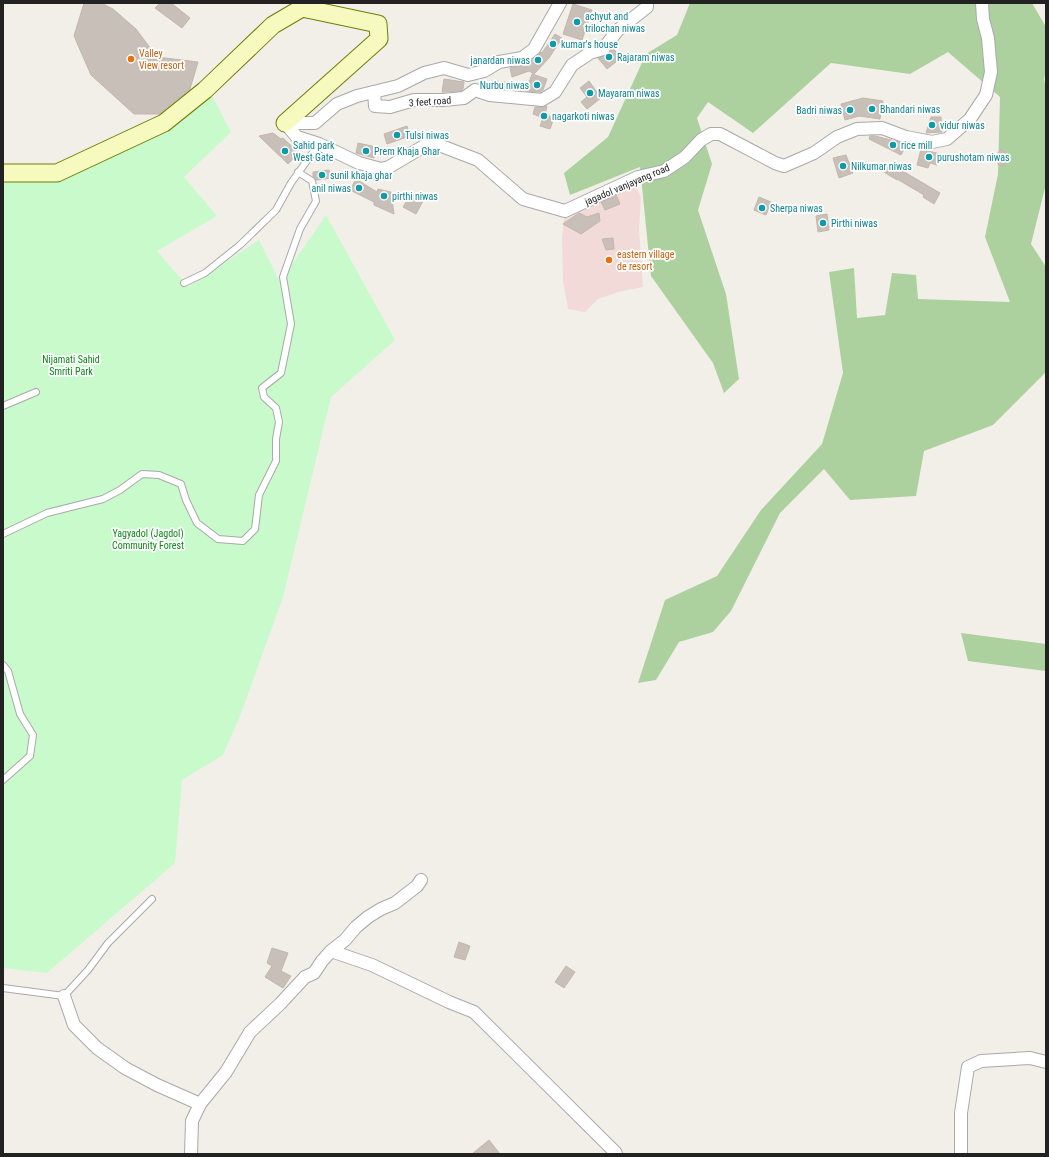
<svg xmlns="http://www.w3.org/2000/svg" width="1049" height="1157" viewBox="0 0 1049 1157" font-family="'Roboto Condensed',sans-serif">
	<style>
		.commercial { fill: #f2dad9 }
		.forest { fill: #add19e }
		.park { fill: #c8facc }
		.building { fill: #c7bfb8; stroke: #c4b6ab }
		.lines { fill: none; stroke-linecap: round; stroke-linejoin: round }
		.lane-casing { stroke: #a9a9a9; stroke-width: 8 }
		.street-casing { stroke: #a9a9a9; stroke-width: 14 }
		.secondary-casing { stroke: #707d05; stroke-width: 19 }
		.lane { stroke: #fff; stroke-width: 6 }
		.street { stroke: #fff; stroke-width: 12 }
		.secondary { stroke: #f7fabf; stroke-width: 17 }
		.culture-dot { fill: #0f9aa8; stroke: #fff; stroke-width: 1.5 }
		.food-dot { fill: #e8710a; stroke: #fff; stroke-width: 1.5 }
		.labels { text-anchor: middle; stroke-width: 3.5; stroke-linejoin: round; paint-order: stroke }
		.culture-label { font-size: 10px; fill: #0d838f; stroke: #fff; text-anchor: start }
		.food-label { font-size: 10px; fill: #c56008; stroke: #fff; text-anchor: start }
		.street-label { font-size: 10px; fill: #222; stroke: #fff }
		.park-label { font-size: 10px; fill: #0c8416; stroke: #fff }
	</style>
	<rect width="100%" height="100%" fill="#f2efe9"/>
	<path class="commercial" d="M634,183l7,14 -2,32 4,58 -21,4 -24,8 -13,13 -17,-3 -5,-28 -1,-44 3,-26z"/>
	<g class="forest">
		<path d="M690,3h342l14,24v44l-2,8 2,10v95l-15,60 15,23v105l-53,53 -69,26 -8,45 -66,4 -26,-31 -44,44 -49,98 -18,21 -34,10 -23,38 -18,3 27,-83 52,-24 44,-66 61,-66 21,-71 -14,-101 25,-4 3,50 28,-3 7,-42 24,2 2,24 92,3 -25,-65 13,-63 2,-77 -52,-45 -38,22 -79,-11 -78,70 -45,-31 -11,16 15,46 -14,46 28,84 13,85 -15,14 -11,-30 -62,-87 -11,-109 -70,28 -6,-22 44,-36 38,-83 31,-19z"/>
		<path d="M961,633l85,11v27l-78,-10z"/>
	</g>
	<path class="park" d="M211,94l20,38 -47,45 33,39 -60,35 31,36 71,-47 21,42 46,-67 69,125 -64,57 -48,200 -43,119 -17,39 -41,25 -7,83 -128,110 -44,-5v-785l7,-3 50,1z"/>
	<g class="building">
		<path d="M84,3h17l12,6 23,20 21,28 41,5 -8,27 -31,25h-25l-43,-39 -17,-39z"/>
		<path d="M160,3h11l19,15 -8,10 -27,-20z"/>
		<path d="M573,4l19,6 -10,30 -19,-6z"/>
		<path d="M555,34l7,4 -13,20 -15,16 -5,-3 -17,6 -2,-9 16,-4 15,-12 1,1z"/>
		<path d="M613,48l8,10 -14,11 -9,-11 11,-4z"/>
		<path d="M532,74l15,5 -4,11 -3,2 -14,-1z"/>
		<path d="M444,79l20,3 -1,7 -2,2 -19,1z"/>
		<path d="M493,81l13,1 -1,7 -13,-1z"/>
		<path d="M589,81l12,17 -14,11 -6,-7 6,-5 -7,-9z"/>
		<path d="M863,98l20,3 -3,18 -21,-3 -14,4 -4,-16z"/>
		<path d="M546,106l1,1 -2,7 9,4 -4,11 -10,-3 3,-8 -10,-4 2,-7h6z"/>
		<path d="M931,117h10l1,15 -16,1z"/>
		<path d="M407,126l3,10 -23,8 -3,-10z"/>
		<path d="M273,133l8,6 2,-1 16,15 -11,11 -29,-28z"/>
		<path d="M870,136h5l24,6 7,4 -5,9 -32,-16z"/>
		<path d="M358,143l18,4 -2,11 -18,-5z"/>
		<path d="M921,149l19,5 -3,11 -7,-2 -2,5 -11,-3z"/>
		<path d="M1001,149l9,8 -8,10 -9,-8z"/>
		<path d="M846,155l7,18 -14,5 -6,-20z"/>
		<path d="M889,163l51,30 -6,11 -11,-7 1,-2 -27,-16v1l-13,-8z"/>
		<path d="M329,170l3,8 -16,2 -3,-3v-5z"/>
		<path d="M356,179l21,13 1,-3 13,3 3,22 -20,-9v-3l-24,-12z"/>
		<path d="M411,194l12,7 -7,13 -13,-7z"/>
		<path d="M616,195l4,9 -15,6 -4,-8z"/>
		<path d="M759,197l12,5 -5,13 -12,-5z"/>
		<path d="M579,213l8,4 12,-4 1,8 -19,13 -18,-10z"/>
		<path d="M827,214l2,16 -11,2 -2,-16z"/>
		<path d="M613,238l1,11 -8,1 -4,-11z"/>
		<path d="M459,942l11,4 -5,14 -11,-3z"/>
		<path d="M272,948l16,5 -7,18 10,5 -8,12 -18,-11 7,-11 -5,-3z"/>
		<path d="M566,966l9,6 -11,16 -9,-6z"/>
		<path d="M489,1140l11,14h-28z"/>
	</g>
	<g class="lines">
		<g class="lane-casing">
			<g id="lane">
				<path d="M184,283l21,-10 35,-28 36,-35 15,-27 28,-39"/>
				<path d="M3,406l33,-14"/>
				<path d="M3,534l44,-21 56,-14 17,-9 22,-16 17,1 22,9 5,16 11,23 21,16 25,2 12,-12 4,-34 17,-34v-22l3,-17 -3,-14 -12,-11 -2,-9 19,-15 10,-49 -8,-47 17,-48 16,-28 -4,-20 -14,-9"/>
				<path d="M3,665l5,6 12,43 13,21 -3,21 -27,24"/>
				<path d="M3,988l61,8 24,-26 20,-27 44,-44"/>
			</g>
		</g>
		<g class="street-casing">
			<g id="street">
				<path d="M374,92l1,14 15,1 24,-7h29l21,-2 11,-8 15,5 52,5 13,-8 17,-27 18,-12 13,-4 15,-19 29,-23v-4"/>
				<path d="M285,123l12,14 22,7 40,19 22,6 8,-2 42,-25 47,18 45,39 42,12 73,-34 26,-6 21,-14 16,-17 10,-6h9l55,29 9,3 30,-13 23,-16 20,-8 25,-1 24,9 26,5 15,-3 23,-20 16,-24 5,-23 -3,-34 -5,-19 -1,-16"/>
				<path d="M285,123h30l22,-19 20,-8 41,-10 26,-13 20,-5 24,7 16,-4 15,-9 23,-4 12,-9 26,-46"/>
				<path d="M331,951l41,14 77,37 25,10 141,140 1,2"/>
				<path d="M64,996l10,29 23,23 28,20 32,17 43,19"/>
				<path d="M191,1154l1,-33 8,-17 26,-32 24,-40 30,-28 25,-27 9,-4 8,-12 9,-10 14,-11 11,-13 12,-10 13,-8 14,-6 22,-17 4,-6"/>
				<path d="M961,1154v-41l7,-46 13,-6 49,-3 16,4"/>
			</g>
		</g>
		<g class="secondary-casing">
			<path id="secondary" d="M3,173h54l107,-50 41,-33 68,-65 29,-17 76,16 1,15 -94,84"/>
		</g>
		<use href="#lane" class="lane"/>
		<use href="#street" class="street"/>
		<use href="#secondary" class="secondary"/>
	</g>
	<g class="culture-dot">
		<circle cx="577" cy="22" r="4"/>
		<circle cx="553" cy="44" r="4"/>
		<circle cx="609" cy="57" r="4"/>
		<circle cx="538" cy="60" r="4"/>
		<circle cx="537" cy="85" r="4"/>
		<circle cx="590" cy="93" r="4"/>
		<circle cx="872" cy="109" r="4"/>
		<circle cx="850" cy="110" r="4"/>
		<circle cx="544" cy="116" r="4"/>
		<circle cx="932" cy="125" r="4"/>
		<circle cx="397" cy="135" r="4"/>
		<circle cx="893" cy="145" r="4"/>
		<circle cx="285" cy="151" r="4"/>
		<circle cx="366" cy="151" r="4"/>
		<circle cx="929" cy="157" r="4"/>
		<circle cx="843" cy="166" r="4"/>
		<circle cx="322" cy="175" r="4"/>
		<circle cx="359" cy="188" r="4"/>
		<circle cx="384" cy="196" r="4"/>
		<circle cx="762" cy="208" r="4"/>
		<circle cx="823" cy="223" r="4"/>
	</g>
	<g class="food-dot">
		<circle cx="131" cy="59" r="4"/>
		<circle cx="609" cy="260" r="4"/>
	</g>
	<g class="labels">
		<g class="culture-label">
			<text x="585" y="20">achyut and<tspan x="585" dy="12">trilochan niwas</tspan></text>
			<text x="561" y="48">kumar's house</text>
			<text x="617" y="61">Rajaram niwas</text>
			<text x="530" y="64" text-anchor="end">janardan niwas</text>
			<text x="529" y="89" text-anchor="end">Nurbu niwas</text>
			<text x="598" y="97">Mayaram niwas</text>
			<text x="880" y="113">Bhandari niwas</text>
			<text x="842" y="114" text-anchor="end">Badri niwas</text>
			<text x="552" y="120">nagarkoti niwas</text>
			<text x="940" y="129">vidur niwas</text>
			<text x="405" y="139">Tulsi niwas</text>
			<text x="293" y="149">Sahid park<tspan x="293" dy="12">West Gate</tspan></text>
			<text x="901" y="149">rice mill</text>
			<text x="374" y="155">Prem Khaja Ghar</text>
			<text x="937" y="161">purushotam niwas</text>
			<text x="851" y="170">Nilkumar niwas</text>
			<text x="330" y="179">sunil khaja ghar</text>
			<text x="351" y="192" text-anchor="end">anil niwas</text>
			<text x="392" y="200">pirthi niwas</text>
			<text x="770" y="212">Sherpa niwas</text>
			<text x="831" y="227">Pirthi niwas</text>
		</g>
		<g class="food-label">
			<text x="139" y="57">Valley<tspan x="139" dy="12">View resort</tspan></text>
			<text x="617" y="258">eastern village<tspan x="617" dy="12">de resort</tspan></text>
		</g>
		<g class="street-label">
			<text transform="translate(430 101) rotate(-4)" y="4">3 feet road</text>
			<text transform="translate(627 184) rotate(-23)" y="4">jagadol vanjayang road</text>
		</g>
		<g class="park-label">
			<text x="71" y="363">Nijamati Sahid<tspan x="71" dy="12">Smriti Park</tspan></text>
			<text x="148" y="537">Yagyadol (Jagdol)<tspan x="148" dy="12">Community Forest</tspan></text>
		</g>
	</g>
	<rect width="1049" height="1157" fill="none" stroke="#222222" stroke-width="8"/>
</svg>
